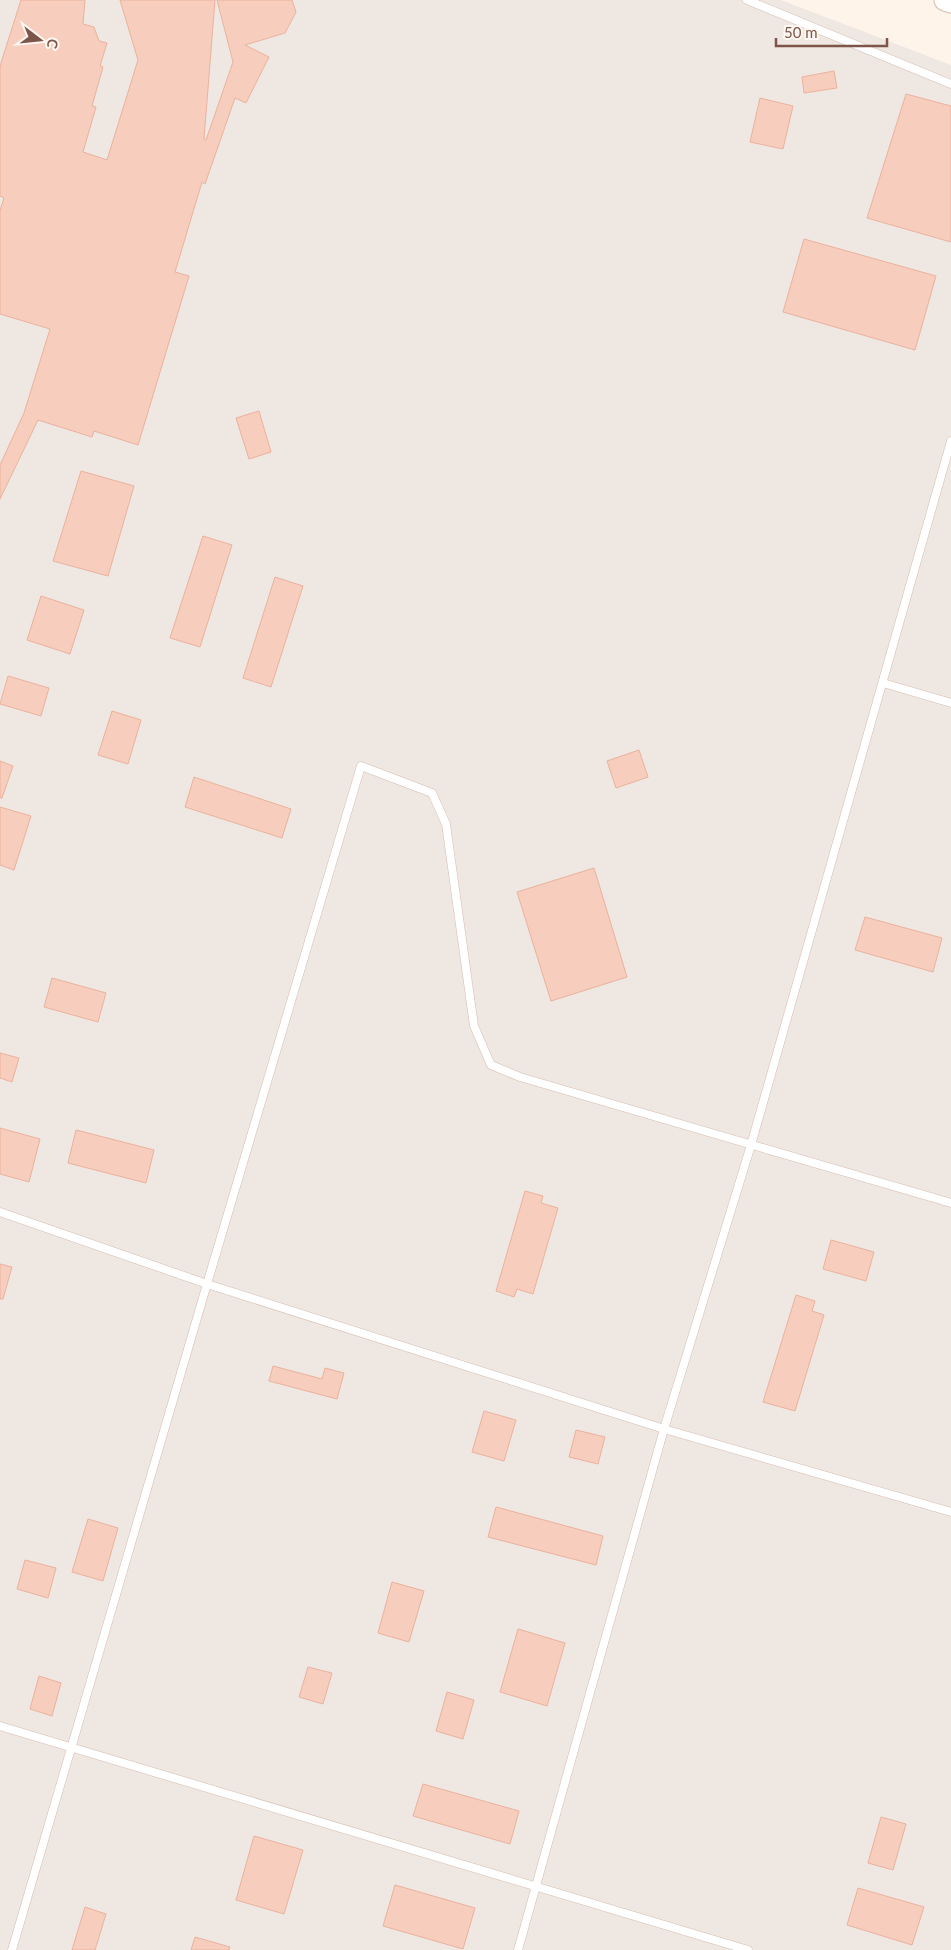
<svg xmlns="http://www.w3.org/2000/svg" width="951" height="1950" viewBox="0 0 951 1950" font-family="Lato,sans-serif">
	<style>
		.industrial { fill: #efe7e2 }
		.building { fill: #f7cebe; stroke: #ebb19c }
		.lines { fill: none; stroke-linecap: round; stroke-linejoin: round }
		.lane-casing { stroke: #d5bcb0; stroke-width: 9 }
		.secondary-casing { stroke: #dbbdaf; stroke-width: 23 }
		.lane { stroke: #fff; stroke-width: 8 }
		.secondary { stroke: #fff; stroke-width: 21 }
	</style>
	<rect width="100%" height="100%" fill="#fef4e9"/>
	<path class="industrial" d="M0,0h781l170,65v1885h-951z"/>
	<g class="building">
		<path d="M21,0h64l-2,24 11,3 5,14 8,2 -7,23 3,1 -11,39 4,1 -13,45 24,8 31,-100 -18,-60h95l-11,139 2,1 27,-78 -16,-62h75l4,12 -11,21 -40,12 24,12 -23,46 -11,-5 -30,86 -3,-2 -27,90 14,4 -51,169 -44,-14 -2,6 -54,-17 -38,79v-34l24,-52 26,-84 -50,-15v-104l4,-12 -4,-2v-130z"/>
		<path d="M834,71l3,17 -33,5 -2,-16z"/>
		<path d="M906,94l45,12v136l-84,-24z"/>
		<path d="M760,98l33,8 -10,43 -33,-7z"/>
		<path d="M804,239l132,37 -21,74 -132,-38z"/>
		<path d="M259,411l12,41 -22,7 -13,-41z"/>
		<path d="M81,471l53,15 -26,90 -55,-15z"/>
		<path d="M203,536l29,9 -32,102 -30,-9z"/>
		<path d="M275,577l28,9 -32,101 -28,-9z"/>
		<path d="M41,596l43,14 -14,44 -43,-14z"/>
		<path d="M8,676l41,12 -8,28 -41,-12z"/>
		<path d="M112,711l29,9 -13,44 -30,-9z"/>
		<path d="M639,750l9,27 -32,11 -9,-27z"/>
		<path d="M0,761l13,5 -11,32h-2z"/>
		<path d="M194,777l97,32 -9,29 -97,-31z"/>
		<path d="M0,807l31,9 -17,54 -14,-5z"/>
		<path d="M594,868l33,109 -76,24 -34,-109z"/>
		<path d="M865,917l77,21 -9,34 -78,-22z"/>
		<path d="M52,978l54,15 -8,29 -54,-15z"/>
		<path d="M0,1053l19,5 -7,24 -12,-4z"/>
		<path d="M0,1128l40,11 -11,43 -29,-8z"/>
		<path d="M76,1130l78,20 -8,33 -78,-20z"/>
		<path d="M525,1191l18,5 -2,7 17,5 -25,86 -16,-5 -3,8 -18,-6z"/>
		<path d="M831,1240l43,12 -8,29 -43,-12z"/>
		<path d="M0,1264l12,3 -9,32h-3z"/>
		<path d="M796,1295l19,6 -3,10 12,4 -29,96 -32,-9z"/>
		<path d="M273,1366l49,13 3,-11 19,5 -7,26 -68,-18z"/>
		<path d="M484,1411l32,9 -12,41 -32,-9z"/>
		<path d="M576,1430l29,7 -7,27 -29,-7z"/>
		<path d="M496,1507l107,29 -7,29 -108,-28z"/>
		<path d="M88,1519l30,9 -15,53 -31,-9z"/>
		<path d="M25,1560l31,8 -8,30 -31,-9z"/>
		<path d="M392,1582l32,9 -15,51 -31,-9z"/>
		<path d="M518,1629l47,14 -18,63 -47,-14z"/>
		<path d="M308,1667l24,6 -9,31 -24,-7z"/>
		<path d="M39,1676l22,7 -9,33 -22,-7z"/>
		<path d="M447,1692l27,8 -11,39 -27,-8z"/>
		<path d="M423,1784l96,27 -9,33 -97,-28z"/>
		<path d="M881,1817l25,7 -13,46 -25,-7z"/>
		<path d="M254,1836l49,14 -19,64 -48,-14z"/>
		<path d="M395,1885l80,23 -12,41 -80,-23z"/>
		<path d="M858,1888l66,19 -12,38 -65,-20z"/>
		<path d="M85,1907l21,7 -11,36h-23z"/>
		<path d="M195,1937l35,10 -1,3h-38z"/>
	</g>
	<g class="lines">
		<g class="lane-casing">
			<g id="lane">
				<path d="M747,0l204,84"/>
				<path d="M883,683l68,20"/>
				<path d="M0,1212l207,72 457,145 287,83"/>
				<path d="M0,1726l748,224"/>
				<path d="M12,1950l195,-666 154,-518 71,27 14,31 28,202 17,39 29,12 431,126"/>
				<path d="M518,1950l146,-521 87,-284 200,-704"/>
			</g>
		</g>
		<g class="secondary-casing">
			<path id="secondary" d="M945,0l6,2"/>
		</g>
		<use href="#lane" class="lane"/>
		<use href="#secondary" class="secondary"/>
	</g>
	<g transform="translate(40 40) rotate(106)" stroke="#fff8f2" stroke-width="4" paint-order="stroke">
	<path d="M0-4L9 19L0 12L-9 19Z" fill="#7d5549"/>
	<text y="-8" font-size="14" font-weight="bold" text-anchor="middle" fill="#7d5549">С</text>
	</g>
	<path d="M776 38v8h111v-8" fill="none" stroke="#7d5549" stroke-width="2.5"/>
	<text x="784" y="38" font-size="15" fill="#7d5549" stroke="#fff8f2" stroke-width="4" paint-order="stroke">50 m</text>
</svg>
